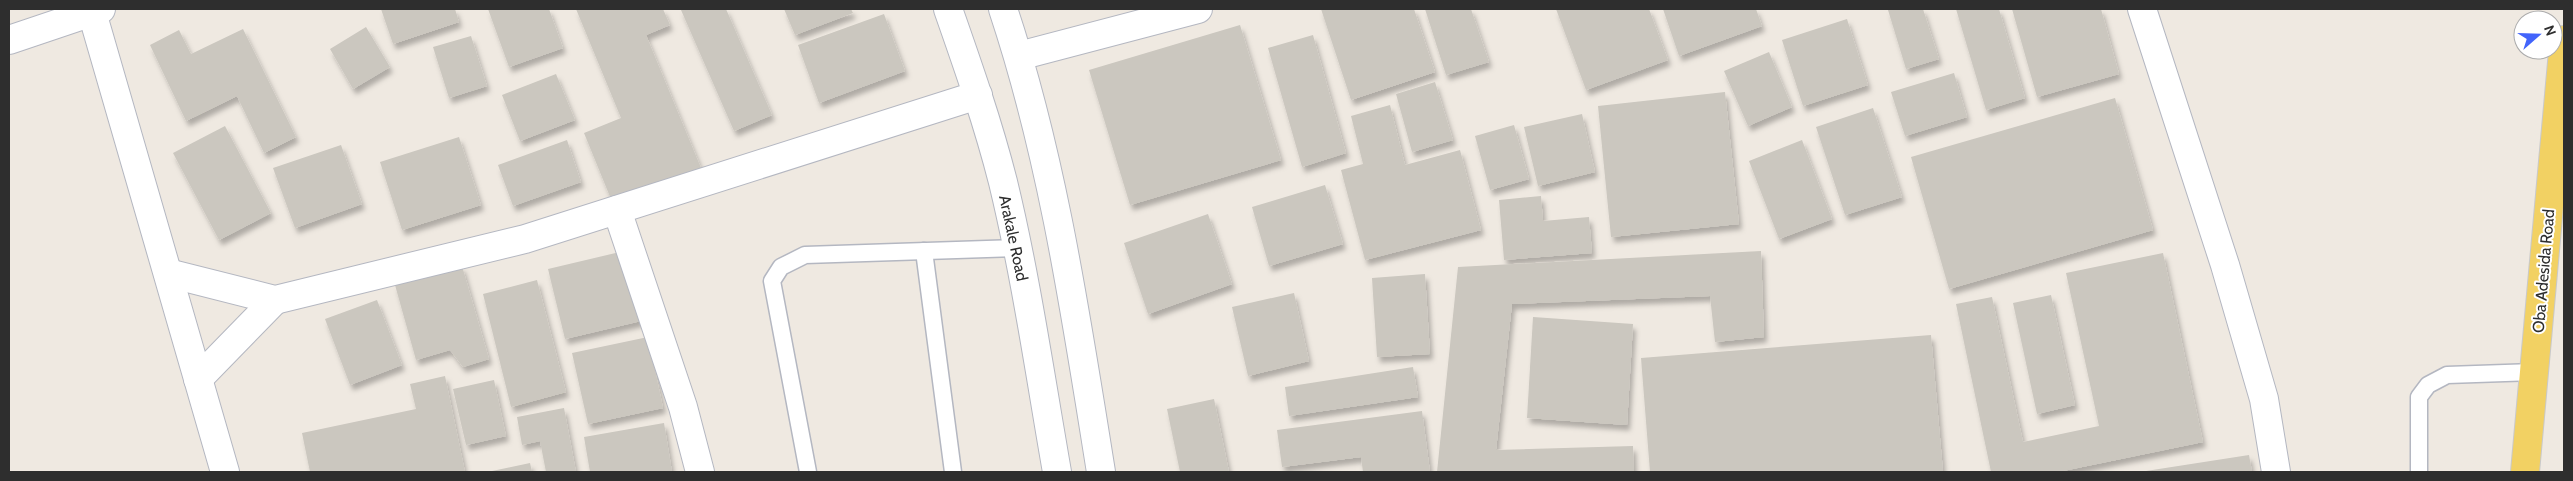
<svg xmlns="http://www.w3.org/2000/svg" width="2573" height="481" viewBox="0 0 2573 481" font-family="Cabin,sans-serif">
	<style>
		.building { fill: #cbc7bf; filter: url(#shadow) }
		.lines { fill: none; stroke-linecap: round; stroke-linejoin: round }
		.lane-casing { stroke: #b4b7c1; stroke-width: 19 }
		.street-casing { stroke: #b4b7c1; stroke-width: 30 }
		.secondary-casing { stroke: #b4b7c1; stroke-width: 30 }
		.primary-casing { stroke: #c9c9c9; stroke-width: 30 }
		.lane { stroke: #fff; stroke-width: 16 }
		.street { stroke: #fff; stroke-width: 28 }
		.secondary { stroke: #fff; stroke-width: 28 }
		.primary { stroke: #f2d163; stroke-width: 28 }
		.labels { text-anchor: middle; stroke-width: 4; stroke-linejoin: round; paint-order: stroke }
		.street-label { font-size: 16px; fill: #2e2e2e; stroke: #fff }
	</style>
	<defs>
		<filter id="shadow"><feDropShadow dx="3" dy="5.5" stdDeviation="2.5" flood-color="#0004"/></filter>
	</defs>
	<rect width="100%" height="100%" fill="#efe9e1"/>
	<g class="building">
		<path d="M381,9h74l4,13 -66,22z"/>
		<path d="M488,9h61l14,39 -54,19z"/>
		<path d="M576,9h87l7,16 -24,10 55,133 -88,36 -29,-71 37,-15z"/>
		<path d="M683,9h43l46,106 -38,16 -53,-121z"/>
		<path d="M784,9h67l2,4 -58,22z"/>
		<path d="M1321,9h93l21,63 -84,28z"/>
		<path d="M1425,9h46l18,53 -43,13z"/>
		<path d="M1556,9h93l19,51 -82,30z"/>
		<path d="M1663,9h93l6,17 -83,30z"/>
		<path d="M1893,9h30l16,50 -33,10 -18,-59z"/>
		<path d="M1956,9h43l26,89 -39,12z"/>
		<path d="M2012,9h89l18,65 -82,23z"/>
		<path d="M884,14l21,57 -86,32 -21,-58z"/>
		<path d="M1847,19l21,66 -65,21 -21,-66z"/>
		<path d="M1240,25l41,135 -151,45 -41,-135z"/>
		<path d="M366,27l24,40 -37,22 -23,-40z"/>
		<path d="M243,29l53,108 -32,16 -27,-57 -51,25 -36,-76 29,-15 12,24z"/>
		<path d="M1313,35l33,118 -44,14 -34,-119z"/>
		<path d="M471,36l16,50 -38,12 -16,-51z"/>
		<path d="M1769,52l23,55 -44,19 -24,-55z"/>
		<path d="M1954,73l13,44 -62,19 -14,-44z"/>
		<path d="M556,74l19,46 -55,21 -18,-46z"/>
		<path d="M1435,82l18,58 -41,12 -16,-58z"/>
		<path d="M1725,92l14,132 -128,13 -13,-131z"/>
		<path d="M2115,98l38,132 -204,59 -38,-132z"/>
		<path d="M1390,105l15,60 55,-15 21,80 -116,30 -24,-90 22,-6 -12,-48z"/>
		<path d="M1873,108l29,89 -57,18 -29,-88z"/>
		<path d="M1582,114l13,58 -57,14 -14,-59z"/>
		<path d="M1514,125l15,54 -39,11 -15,-54z"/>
		<path d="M225,126l46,87 -52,27 -46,-87z"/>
		<path d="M459,137l22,68 -79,25 -22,-68z"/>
		<path d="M567,140l14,42 -68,24 -15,-41z"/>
		<path d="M1802,140l30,79 -53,20 -30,-78z"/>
		<path d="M341,145l21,59 -67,24 -22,-60z"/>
		<path d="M1325,185l18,59 -74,22 -17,-59z"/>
		<path d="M1541,196l2,25 46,-4 3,36 -88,7 -5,-60z"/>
		<path d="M1208,214l24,70 -84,30 -24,-71z"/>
		<path d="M624,251l17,70 -76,18 -17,-70z"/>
		<path d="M1761,251l3,86 -49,5 -5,-46 -198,8 -16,146 137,-4 1,26h-197l21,-205z"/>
		<path d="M2163,253l40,189 -145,30h-67l-35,-168 36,-7 31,145 76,-16 -33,-153z"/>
		<path d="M462,266l27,93 -26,8 -13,-17 -34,10 -21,-75z"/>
		<path d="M1425,274l5,80 -53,3 -5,-79z"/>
		<path d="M537,280l29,112 -55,15 -28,-113z"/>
		<path d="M1294,293l15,68 -61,15 -16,-69z"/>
		<path d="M2051,295l24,110 -38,9 -24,-111z"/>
		<path d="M377,300l25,65 -52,20 -25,-66z"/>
		<path d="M1533,317l100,7 -6,101 -100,-7z"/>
		<path d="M1931,335l12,137h-293l-9,-114z"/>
		<path d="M648,337l15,71 -75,16 -16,-71z"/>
		<path d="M1413,367l5,30 -129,19 -4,-29z"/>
		<path d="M445,376l20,96h-155l-8,-39 114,-24 -6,-25z"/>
		<path d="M494,380l12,56 -40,9 -13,-56z"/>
		<path d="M1214,399l15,73h-49l-13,-63z"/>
		<path d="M564,408l12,64h-30l-6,-31 -18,4 -5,-28z"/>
		<path d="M1422,411l8,61h-67l-2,-15 -79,10 -5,-37z"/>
		<path d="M664,423l8,49h-82l-6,-35z"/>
		<path d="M2249,455l3,17h-106v-1z"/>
		<path d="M530,463l2,9h-40v-1z"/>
	</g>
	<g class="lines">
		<g class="lane-casing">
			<g id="lane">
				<path d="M924,251l29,221"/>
				<path d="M808,472l-36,-191 9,-14 24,-12 212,-7"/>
				<path d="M2419,472v-75l9,-12 19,-10 87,-3"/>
			</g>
		</g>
		<g class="street-casing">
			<g id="street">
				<path d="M91,9l134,463"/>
				<path d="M2142,9l83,256 39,134 12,73"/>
				<path d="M9,40l92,-31"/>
				<path d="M1019,56l179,-47"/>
				<path d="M617,210l66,197 17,65"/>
				<path d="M168,273l107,27 250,-61 453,-144"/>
				<path d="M198,379l77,-79"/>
			</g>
		</g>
		<g class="secondary-casing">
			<g id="secondary">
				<path d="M948,9c20,57 40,114 55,173 23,95 37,193 54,290"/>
				<path d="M1003,9c50,150 73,308 98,463"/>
			</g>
		</g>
		<g class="primary-casing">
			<path id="primary" d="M2525,472l39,-432"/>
		</g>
		<use href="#lane" class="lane"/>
		<use href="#street" class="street"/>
		<use href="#secondary" class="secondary"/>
		<use href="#primary" class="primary"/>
	</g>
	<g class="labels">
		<g class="street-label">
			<text transform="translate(1014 238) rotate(78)" y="6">Arakale Road</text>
			<text transform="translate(2543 271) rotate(-85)" y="6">Oba Adesida Road</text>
		</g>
	</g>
	<rect width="2573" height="481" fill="none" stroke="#2e2e2e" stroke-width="20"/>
	<g transform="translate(2538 35) rotate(70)"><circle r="24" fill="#ffffff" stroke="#ababab"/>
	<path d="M0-4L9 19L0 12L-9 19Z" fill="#4264fb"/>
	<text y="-8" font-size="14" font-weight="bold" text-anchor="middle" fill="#2e2e2e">N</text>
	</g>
</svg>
